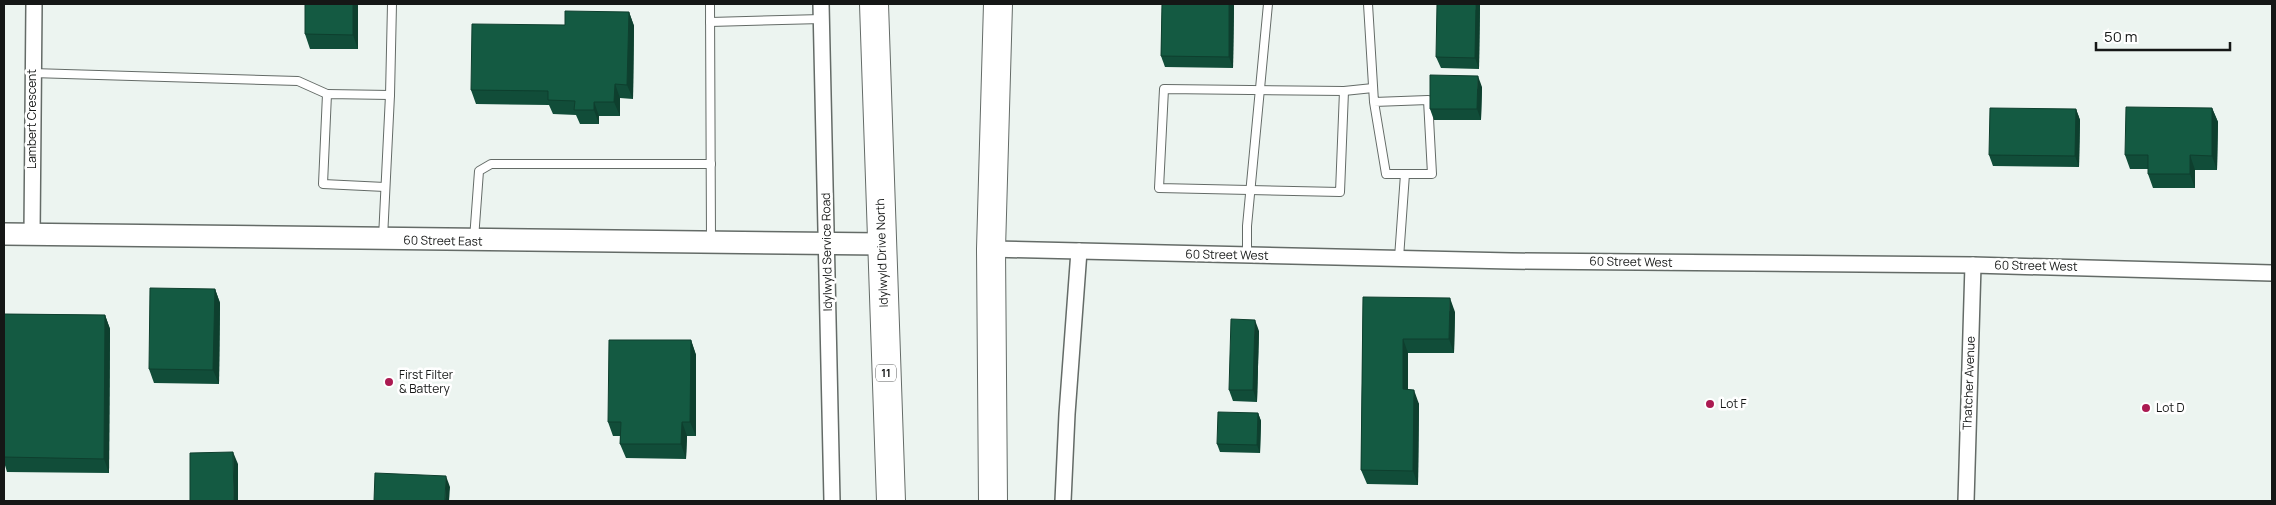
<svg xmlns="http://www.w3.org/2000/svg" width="2276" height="505" viewBox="0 0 2276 505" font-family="Manrope,sans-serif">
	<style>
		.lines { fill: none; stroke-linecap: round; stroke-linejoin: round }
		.lane-casing { stroke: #646b67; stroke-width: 10 }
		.street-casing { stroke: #646b67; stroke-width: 18 }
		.secondary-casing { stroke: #646b67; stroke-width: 24 }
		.highway-casing { stroke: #646b67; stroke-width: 30 }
		.lane { stroke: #fff; stroke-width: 8 }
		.street { stroke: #fff; stroke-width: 15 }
		.secondary { stroke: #fff; stroke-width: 21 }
		.highway { stroke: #fff; stroke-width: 28 }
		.wall { fill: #114d39 }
		.shaded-wall { fill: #0e3f2e }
		.building { fill: #145a42; stroke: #0e3f2e }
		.poi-dot { fill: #ab1a51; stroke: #fff; stroke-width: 2 }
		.labels { text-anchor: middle; stroke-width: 5; stroke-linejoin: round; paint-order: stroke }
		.shield { fill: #fff; stroke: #5b5d5c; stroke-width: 1 }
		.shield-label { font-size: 11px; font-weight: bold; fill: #151716 }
		.street-label { font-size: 12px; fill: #151716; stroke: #fff }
		.poi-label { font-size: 12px; fill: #151716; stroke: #fff; text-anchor: start }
	</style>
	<rect width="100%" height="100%" fill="#ecf4f0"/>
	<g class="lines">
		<g class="lane-casing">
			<g id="lane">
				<path d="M710,4l1,237"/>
				<path d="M1368,4l6,98 12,72h46l-4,-74 -54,2"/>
				<path d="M710,22l112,-3"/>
				<path d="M32,73l266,8 29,13"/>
				<path d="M1164,89l180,2 -4,101 -181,-4z"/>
				<path d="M1344,91l29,-3"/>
				<path d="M385,187l-62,-3 4,-90 63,1"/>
				<path d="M383,238l7,-143 2,-91"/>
				<path d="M474,239l5,-68 12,-7h220"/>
				<path d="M1247,255v-29l21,-222"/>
				<path d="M1399,258l6,-84"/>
			</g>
		</g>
		<g class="street-casing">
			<g id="street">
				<path d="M821,4l11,497"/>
				<path d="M32,234l2,-230"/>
				<path d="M991,249l520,12 462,4 299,8"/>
				<path d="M1063,501l4,-87 12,-163"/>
				<path d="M1966,501l7,-236"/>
			</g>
		</g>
		<g class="secondary-casing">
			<path id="secondary" d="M4,234l878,10"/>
		</g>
		<g class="highway-casing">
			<g id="highway">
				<path d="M874,4l17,497"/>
				<path d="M993,501l-2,-252 7,-245"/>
			</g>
		</g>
		<use href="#lane" class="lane"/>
		<use href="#street" class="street"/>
		<use href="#secondary" class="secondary"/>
		<use href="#highway" class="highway"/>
	</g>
	<g class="wall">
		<path d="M358,4v45h-48l-5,-15z"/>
		<path d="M1162,4h72l-1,64 -68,-1 -4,-11z"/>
		<path d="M1480,4l-1,65 -38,-1 -5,-11z"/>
		<path d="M629,12l5,14 -1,73 -13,-1v18h-21v8h-19l-4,-9 -23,-1 -4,-9 -73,-1 -5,-14 94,-65z"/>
		<path d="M1482,87l-1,33h-47l-4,-11z"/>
		<path d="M2212,108l6,14 -1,48h-22v18h-42l-5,-14v-5h-18l-5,-14z"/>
		<path d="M2076,109l4,11 -1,47 -86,-1 -4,-11z"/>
		<path d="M215,289l5,14 -1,81 -65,-1 -5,-14z"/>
		<path d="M1363,297l92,15 -1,41h-46v36l11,15 -1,81 -51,-1 -6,-14z"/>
		<path d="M4,314l101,1 5,14 -1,144 -102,-1 -3,-10z"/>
		<path d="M1259,331l-2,71 -24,-1 -4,-11z"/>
		<path d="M691,340l5,15v81h-9l-1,23 -60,-1 -6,-14v-8h-7l-5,-14z"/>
		<path d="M1258,413l3,8 -1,32 -40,-1 -3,-8z"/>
	</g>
	<g class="shaded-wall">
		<path d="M353,4h5v45l-5,-14z"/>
		<path d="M1229,4h5l-1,64 -4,-11z"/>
		<path d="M1476,4h4l-1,65 -4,-11z"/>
		<path d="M629,12l5,14 -1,73 -6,-14z"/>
		<path d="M1478,76l4,11 -1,33 -4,-11z"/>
		<path d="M615,84l5,14v18l-6,-14z"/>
		<path d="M594,102l5,14v8l-5,-14z"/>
		<path d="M2212,108l6,14 -1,48 -5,-14z"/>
		<path d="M2076,109l4,11 -1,47 -4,-11z"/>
		<path d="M2190,155l5,15v18l-5,-14z"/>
		<path d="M215,289l5,14 -1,81 -6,-14z"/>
		<path d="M1450,298l5,14 -1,41 -5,-14z"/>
		<path d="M105,315l5,14 -1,144 -5,-14z"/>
		<path d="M1255,320l4,11 -2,71 -4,-12z"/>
		<path d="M1403,339l5,14v51l-5,-15z"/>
		<path d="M691,340l5,15v81l-6,-14z"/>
		<path d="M1414,390l5,14 -1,81 -5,-14z"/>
		<path d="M1258,413l3,8 -1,32 -3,-8z"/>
		<path d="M682,422l5,14 -1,23 -5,-15z"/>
		<path d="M233,452l5,12v37h-4z"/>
		<path d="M446,476l4,11 -1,14h-4z"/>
	</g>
	<g class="building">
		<path d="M305,4h48v31l-48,-1z"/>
		<path d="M1162,4h67v53l-68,-1z"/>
		<path d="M1437,4h39l-1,54 -39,-1z"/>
		<path d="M565,11l64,1 -2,73 -12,-1 -1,18h-20v8h-20l1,-9 -27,-1v-9l-77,-1 1,-66 93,1z"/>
		<path d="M1430,75l48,1 -1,33h-47z"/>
		<path d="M2126,107l86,1v48l-22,-1v19h-42v-19h-23z"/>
		<path d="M1990,108l86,1 -1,47 -86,-1z"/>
		<path d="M150,288l65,1 -2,81 -64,-1z"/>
		<path d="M1363,297l87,1 -1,41h-46v50l11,1 -1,81 -52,-1z"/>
		<path d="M4,314l101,1 -1,144 -100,-2z"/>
		<path d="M1231,319l24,1 -2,70h-24z"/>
		<path d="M609,340h82l-1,82h-8l-1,22h-61l1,-22h-13z"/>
		<path d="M1218,412l40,1 -1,32 -40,-1z"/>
		<path d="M233,452l1,49h-44v-48z"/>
		<path d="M375,473l71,3 -1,25h-71z"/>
	</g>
	<g class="poi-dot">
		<circle cx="389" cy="382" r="5"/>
		<circle cx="1710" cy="404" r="5"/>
		<circle cx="2146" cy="408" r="5"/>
	</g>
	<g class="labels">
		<rect class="shield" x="876" y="364.5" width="20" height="17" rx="4"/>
		<g class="shield-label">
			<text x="886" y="377">11</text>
		</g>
		<g class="street-label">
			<text transform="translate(32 119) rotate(-90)" y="4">Lambert Crescent</text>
			<text transform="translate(443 241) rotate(1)" y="4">60 Street East</text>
			<text transform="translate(827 252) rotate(-91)" y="4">Idylwyld Service Road</text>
			<text transform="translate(882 253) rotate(-92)" y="4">Idylwyld Drive North</text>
			<text transform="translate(1227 255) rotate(1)" y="4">60 Street West</text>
			<text transform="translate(1631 262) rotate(1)" y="4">60 Street West</text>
			<text transform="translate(2036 266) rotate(1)" y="4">60 Street West</text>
			<text transform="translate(1969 383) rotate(-88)" y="4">Thatcher Avenue</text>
		</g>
		<g class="poi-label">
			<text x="399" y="379">First Filter<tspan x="399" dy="14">&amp; Battery</tspan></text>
			<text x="1720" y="408">Lot F</text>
			<text x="2156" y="412">Lot D</text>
		</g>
	</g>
	<rect width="2276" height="505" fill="none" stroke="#151716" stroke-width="10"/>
	<path d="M2096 42v8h134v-8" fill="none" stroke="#151716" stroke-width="2.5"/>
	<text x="2104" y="42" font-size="15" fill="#151716" stroke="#ffffff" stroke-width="4" paint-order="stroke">50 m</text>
</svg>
